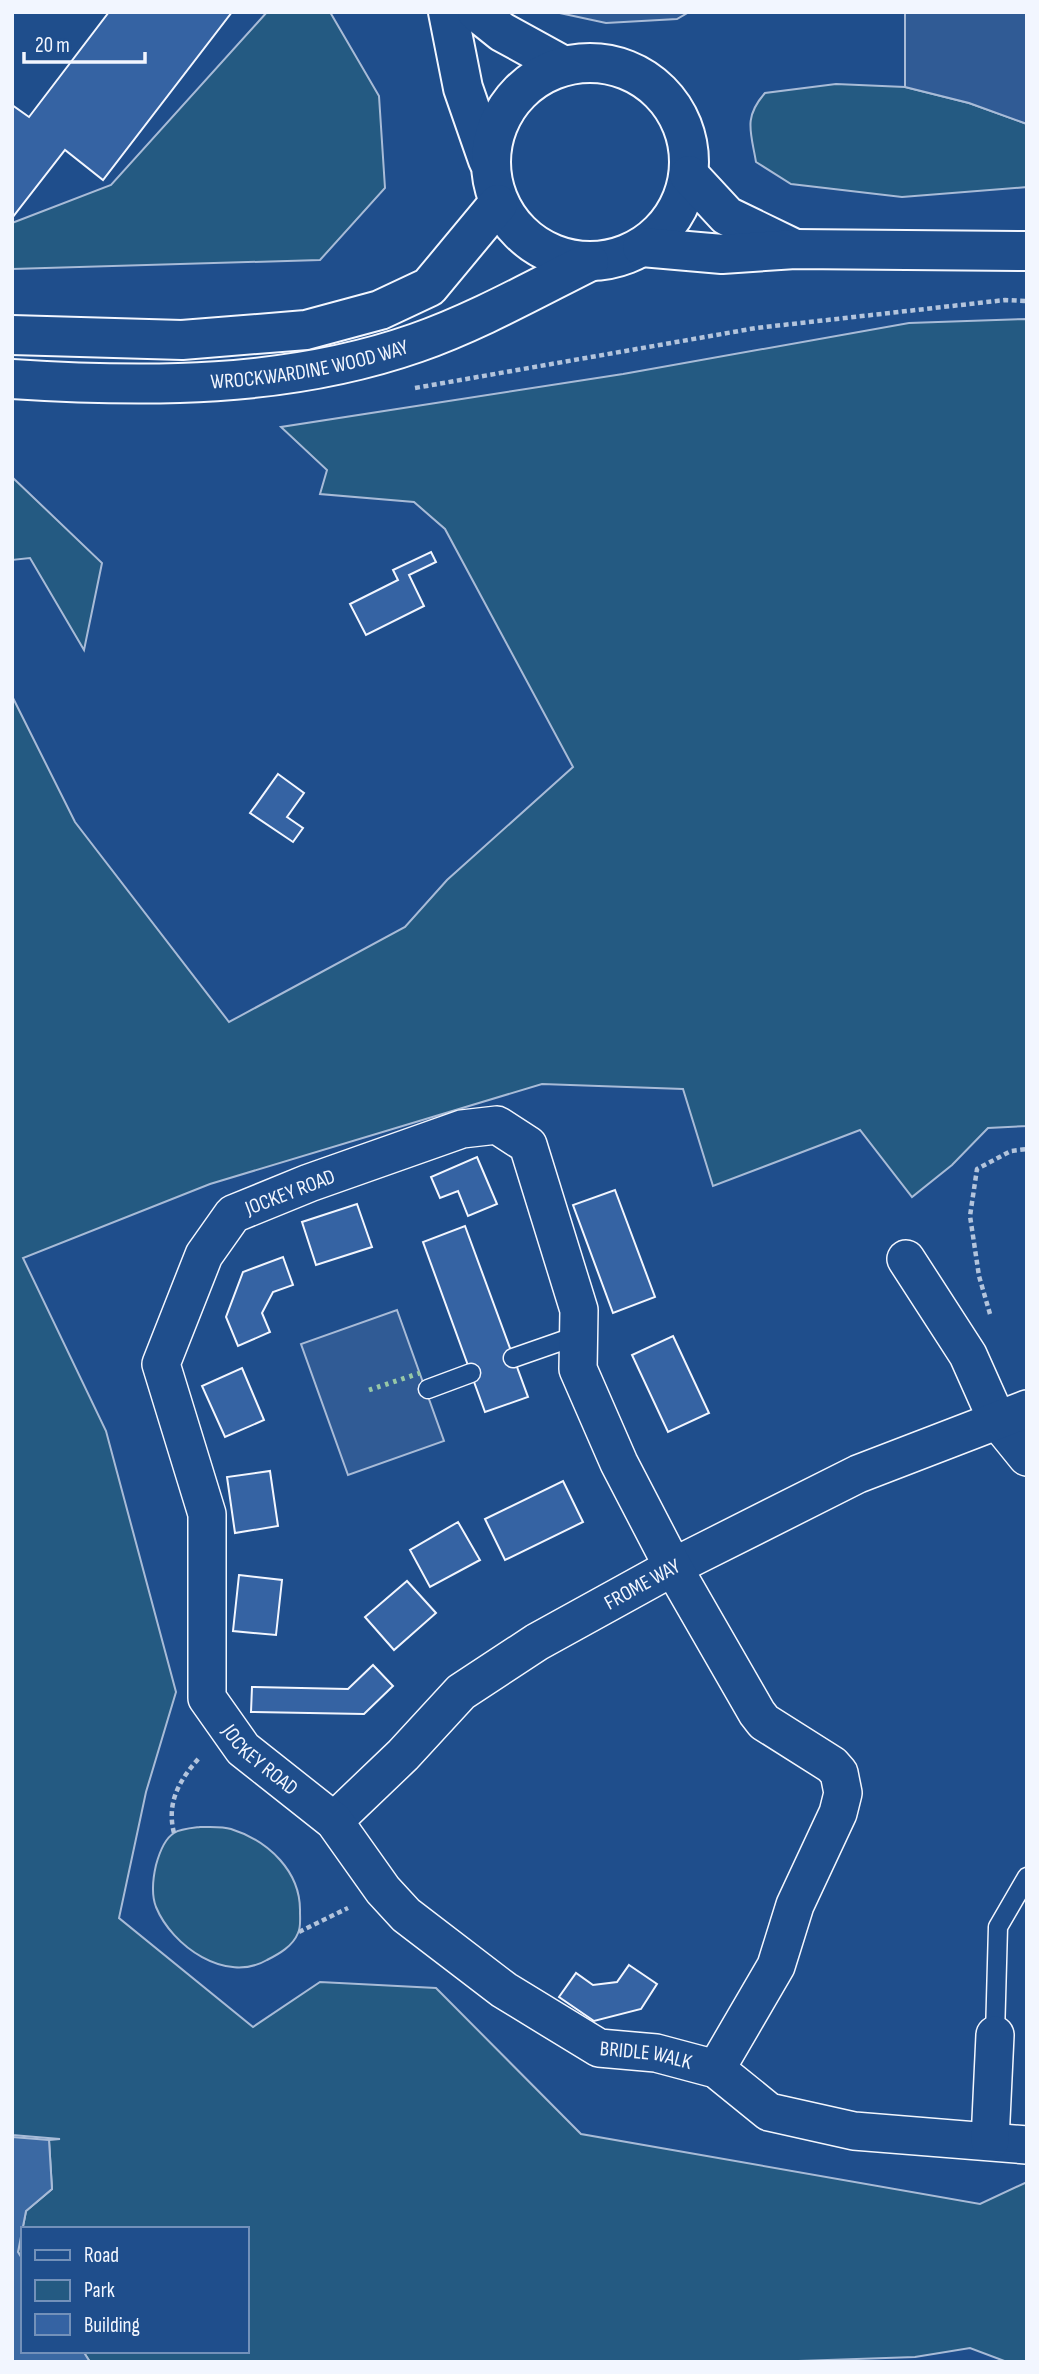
<svg xmlns="http://www.w3.org/2000/svg" width="1039" height="2374" viewBox="0 0 1039 2374" font-family="'Sofia Sans Condensed',sans-serif">
	<style>
		.green { fill: #245a82; stroke: #a8bbd7; stroke-width: 2 }
		.parking { fill: #305b95; stroke: #a8bbd7; stroke-width: 2 }
		.water { fill: #3b69a3; stroke: #a8bbd7; stroke-width: 2 }
		.building { fill: #3563a3; stroke: #f2f6ff; stroke-width: 2 }
		.lines { fill: none; stroke-linecap: round; stroke-linejoin: round }
		.service-casing { stroke: #f2f6ff; stroke-width: 21 }
		.minor-casing { stroke: #f2f6ff; stroke-width: 40 }
		.tertiary-casing { stroke: #f2f6ff; stroke-width: 42 }
		.secondary-casing { stroke: #f2f6ff; stroke-width: 42 }
		.path { stroke: #b3c4dc; stroke-width: 4.5; stroke-dasharray: 5 3.5; stroke-linecap: butt }
		.service { stroke: #1f4e8c; stroke-width: 18 }
		.minor { stroke: #1f4e8c; stroke-width: 37 }
		.tertiary { stroke: #1f4e8c; stroke-width: 38 }
		.secondary { stroke: #1f4e8c; stroke-width: 38 }
		.hedge { stroke: #97c8a6; stroke-width: 5; stroke-dasharray: 3.5 5; stroke-linecap: butt }
		.labels { text-anchor: middle; stroke-width: 5; stroke-linejoin: round; paint-order: stroke }
		.street-label { font-size: 21px; fill: #f2f6ff; stroke: #1f4e8c }
	</style>
	<rect width="100%" height="100%" fill="#1f4e8c"/>
	<g class="green">
		<path d="M267,12h63l49,84 6,92 -65,72 -308,9v-46l99,-38z"/>
		<path d="M836,84l69,3 64,16 58,21v63l-125,10 -111,-13 -35,-22c-5,-30 -13,-44 9,-69z"/>
		<path d="M1027,319v807l-39,2 -36,37 -40,32 -52,-67 -147,56 -30,-97 -141,-5 -332,100 -187,74 83,173 70,261 -30,100 -27,126 134,109 67,-45 116,6 145,146 399,70 47,-22v180h-20l-37,-14 -55,9 -146,5h-679l-7,-11h164v-122h-224v31l-5,-8 8,-41 26,-22 -3,-49 11,-1 -48,-4v-1439l63,126 154,200 176,-95 42,-47 126,-113 -128,-238 -31,-27 -94,-8 7,-24 -46,-43 342,-53 286,-51z"/>
		<path d="M12,477l90,86 -18,87 -54,-92 -18,2z"/>
		<path d="M200,1827c10,0 22,-1 31,2 38,12 70,43 69,83 0,6 1,16 -2,21 -5,13 -19,21 -31,27 -41,24 -95,-14 -111,-53 -5,-13 -3,-29 0,-42 3,-11 8,-26 18,-32 6,-4 18,-5 26,-6z"/>
	</g>
	<g class="parking">
		<path d="M555,12h134l-12,7 -71,4z"/>
		<path d="M905,12h122v112l-58,-21 -64,-16z"/>
		<path d="M397,1310l47,131 -96,34 -47,-131z"/>
	</g>
	<path class="water" d="M12,2137l37,3 3,49 -26,22 -8,41 5,8v91h60l7,11h-78z"/>
	<g class="building">
		<path d="M109,12h123l-129,168 -38,-30 -53,68v-113l17,12z"/>
		<path d="M431,552l5,10 -27,13 15,31 -58,29 -16,-31 48,-24 -5,-10z"/>
		<path d="M278,774l26,19 -17,24 16,11 -10,14 -43,-29z"/>
		<path d="M477,1157l20,47 -29,12 -10,-25 -18,7 -9,-21z"/>
		<path d="M615,1190l40,107 -42,16 -40,-108z"/>
		<path d="M357,1204l15,43 -56,18 -14,-43z"/>
		<path d="M465,1226l63,171 -43,15 -62,-170z"/>
		<path d="M283,1257l10,28 -20,7 -11,21 8,19 -32,14 -12,-29 17,-45z"/>
		<path d="M673,1336l36,77 -41,19 -36,-77z"/>
		<path d="M242,1368l22,52 -39,17 -23,-51z"/>
		<path d="M270,1471l8,55 -43,7 -8,-56z"/>
		<path d="M563,1481l20,41 -78,38 -20,-41z"/>
		<path d="M458,1522l22,38 -50,27 -20,-37z"/>
		<path d="M239,1575l43,5 -6,55 -43,-4z"/>
		<path d="M407,1581l29,32 -42,37 -29,-33z"/>
		<path d="M373,1665l20,21 -29,28 -113,-2 1,-25 96,2z"/>
		<path d="M629,1965l28,19 -16,25 -47,12 -35,-24 17,-24 17,12 24,-3z"/>
	</g>
	<g class="lines">
		<g class="service-casing">
			<g id="service">
				<path d="M513,1358l66,-23"/>
				<path d="M428,1389l43,-16"/>
				<path d="M995,2035l3,-108 29,-50"/>
			</g>
		</g>
		<g class="minor-casing">
			<g id="minor">
				<path d="M906,1259l62,96 29,65 30,37"/>
				<path id="s1" d="M334,1821l69,-66 58,-63 76,-50 136,-75 185,-93 169,-65"/>
				<path id="s2" d="M716,2069l60,-103 19,-61 43,-92 5,-20 -4,-20 -7,-8 -68,-43 -7,-9 -84,-146 -54,-104 -41,-94 1,-59 -51,-165 -31,-20 -35,4 -153,54 -76,31 -29,41 -43,109 46,150v184l36,51 91,72 49,69 23,25 98,75 95,58 57,5 60,16 53,43 85,19 173,14"/>
				<path d="M990,2141l5,-106"/>
			</g>
		</g>
		<g class="tertiary-casing">
			<g id="tertiary">
				<path d="M448,12l15,76 25,72"/>
				<path d="M477,12l25,20 60,33"/>
			</g>
		</g>
		<g class="secondary-casing">
			<g id="secondary">
				<circle cx="590" cy="162" r="99"/>
				<path d="M689,175l38,41 66,32"/>
				<path d="M642,247l80,7 73,-5 232,2"/>
				<path d="M12,335l170,5 124,-10 74,-20 49,-23 69,-83"/>
				<path id="s3" d="M12,379c135,9 275,9 404,-36 60,-21 117,-53 173,-81"/>
			</g>
		</g>
		<g class="path">
			<path d="M415,388l341,-60 249,-28 22,1"/>
			<path d="M990,1314l-11,-38 -9,-60 7,-47 34,-18 16,-2"/>
			<path d="M174,1833c-8,-31 6,-54 26,-76"/>
			<path d="M299,1932l49,-24"/>
		</g>
		<use href="#service" class="service"/>
		<use href="#minor" class="minor"/>
		<use href="#tertiary" class="tertiary"/>
		<use href="#secondary" class="secondary"/>
		<path class="hedge" d="M369,1390l51,-17"/>
	</g>
	<g class="labels">
		<g class="street-label">
			<text dy="7" stroke="none"><textPath href="#s3" startOffset="299">WROCKWARDINE WOOD WAY</textPath></text>
			<text transform="translate(290 1192) rotate(-21)" y="7">JOCKEY ROAD</text>
			<text dy="7" stroke="none"><textPath href="#s1" startOffset="392">FROME WAY</textPath></text>
			<text dy="7" stroke="none"><textPath href="#s2" startOffset="1955">JOCKEY ROAD</textPath></text>
			<text dy="7" stroke="none"><textPath href="#s2" startOffset="2452">BRIDLE WALK</textPath></text>
		</g>
	</g>
	<rect width="1039" height="2374" fill="none" stroke="#f2f6ff" stroke-width="28"/>
	<rect x="21" y="2227" width="228" height="126" fill="#1f4e8c" stroke="#7391ba" stroke-width="2"/>
	<rect x="35" y="2250" width="35" height="10" fill="#1f4e8c" stroke="#7391ba" stroke-width="2"/>
	<text x="84" y="2262" font-size="21" fill="#f2f6ff">Road</text>
	<rect x="35" y="2280" width="35" height="21" fill="#245a82" stroke="#7391ba" stroke-width="2"/>
	<text x="84" y="2297" font-size="21" fill="#f2f6ff">Park</text>
	<rect x="35" y="2314" width="35" height="21" fill="#3563a3" stroke="#7391ba" stroke-width="2"/>
	<text x="84" y="2332" font-size="21" fill="#f2f6ff">Building</text>
	<path d="M24 52v10h121v-10" fill="none" stroke="#f2f6ff" stroke-width="3.5"/>
	<text x="35" y="52" font-size="21" fill="#f2f6ff" stroke="#1f4e8c" stroke-width="5" paint-order="stroke">20 m</text>
</svg>
